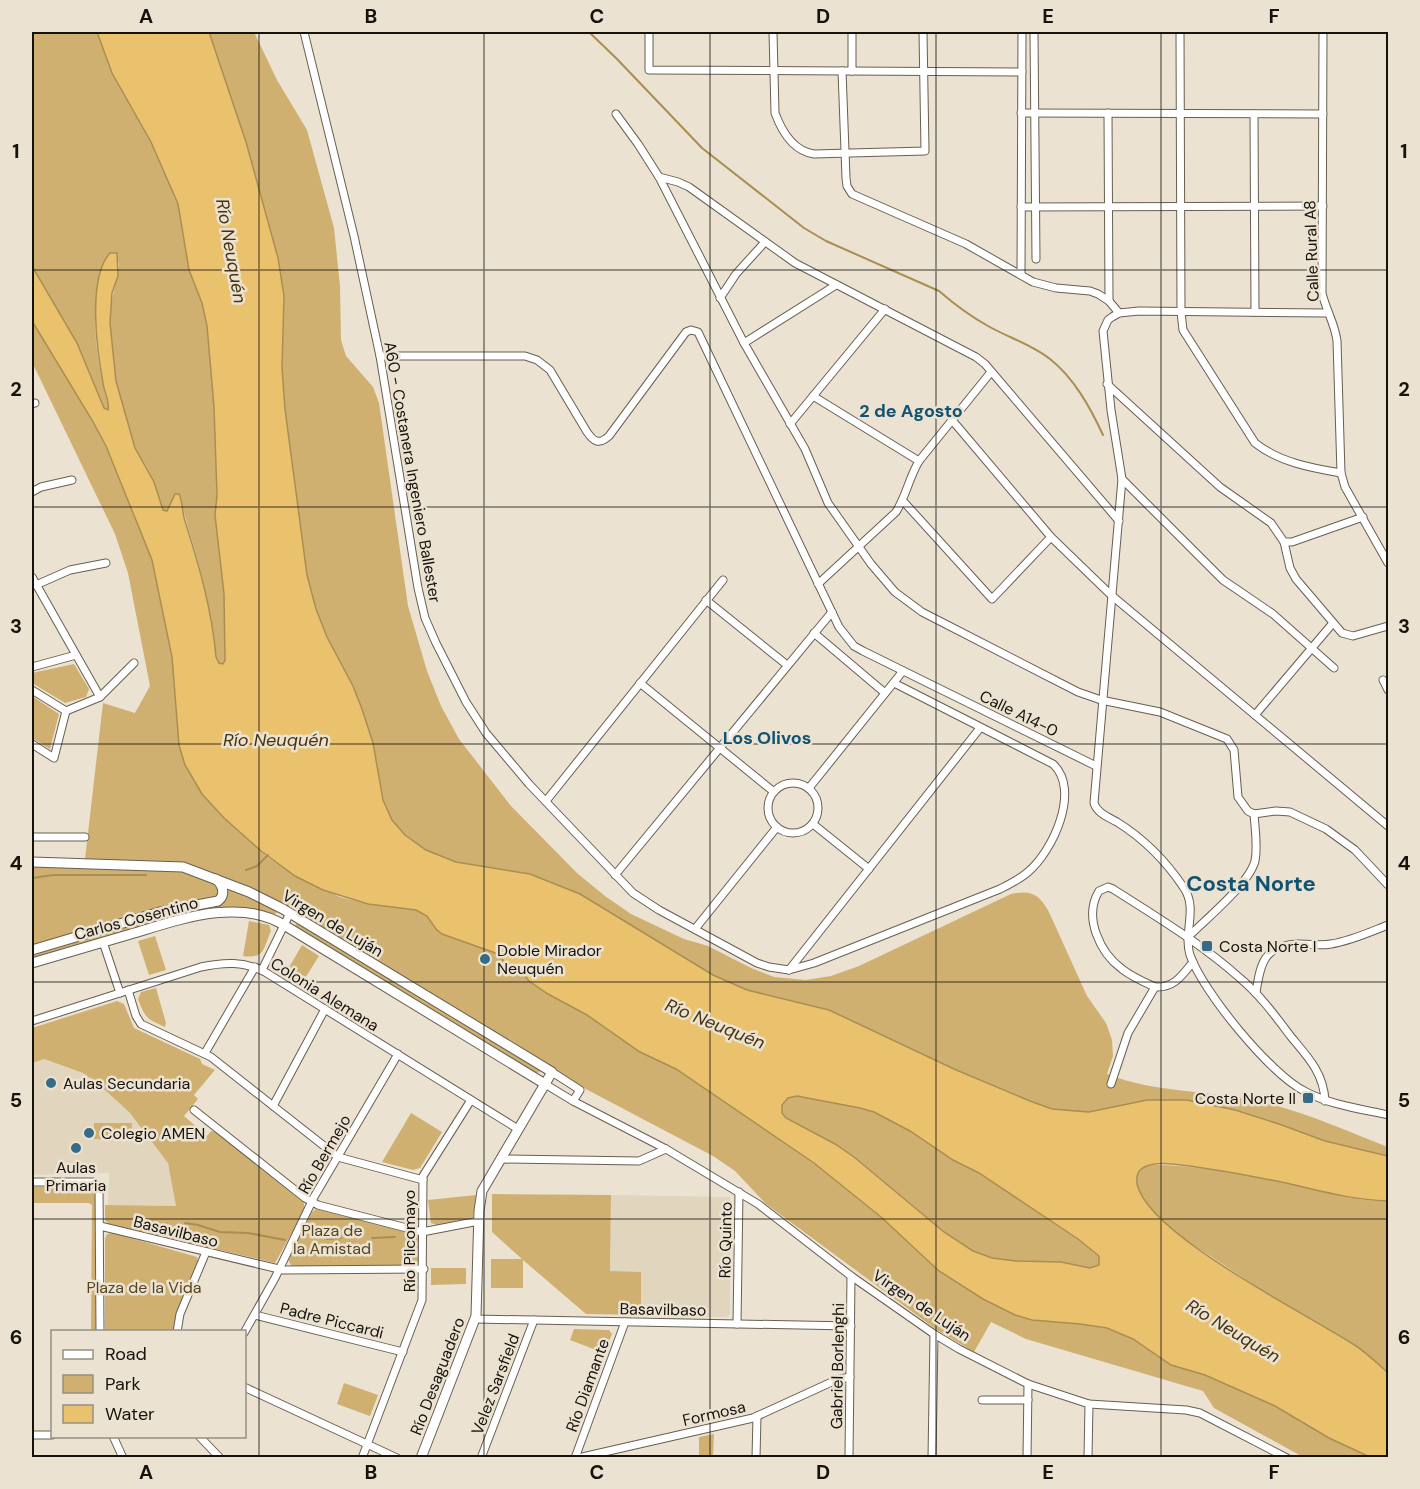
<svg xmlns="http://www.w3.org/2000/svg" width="1420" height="1489" viewBox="0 0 1420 1489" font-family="'DM Sans',sans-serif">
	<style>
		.built { fill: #e1d5be }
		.green { fill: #cfb071 }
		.water { fill: #eac26e; stroke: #aa8e51; stroke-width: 1.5; fill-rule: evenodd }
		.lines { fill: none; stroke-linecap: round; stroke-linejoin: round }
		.stream { stroke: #aa8e51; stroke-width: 2 }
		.street-casing { stroke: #675f51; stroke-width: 9 }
		.secondary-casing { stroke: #675f51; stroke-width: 11 }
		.street { stroke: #fff; stroke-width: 7 }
		.secondary { stroke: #fff; stroke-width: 9 }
		.grid { fill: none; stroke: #16130d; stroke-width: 1.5; stroke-opacity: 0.55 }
		.poi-dot { fill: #366b87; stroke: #ebe2d2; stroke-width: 2 }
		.labels { text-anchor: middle; stroke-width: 5; stroke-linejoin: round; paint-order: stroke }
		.street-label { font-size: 16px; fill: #16130d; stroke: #ebe2d2 }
		.poi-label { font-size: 16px; fill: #16130d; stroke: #ebe2d2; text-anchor: start }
		.park-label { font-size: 16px; fill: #554420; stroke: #ebe2d2 }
		.water-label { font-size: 18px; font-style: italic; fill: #45340f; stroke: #ebe2d2 }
		.neighbourhood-label { font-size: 18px; font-weight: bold; fill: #115371; stroke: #ebe2d2 }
		.district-label { font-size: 22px; font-weight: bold; fill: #115371; stroke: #ebe2d2 }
		.neatline { fill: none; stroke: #16130d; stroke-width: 2 }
		.grid-label { font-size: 20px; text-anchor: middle; font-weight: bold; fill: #16130d }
	</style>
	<rect width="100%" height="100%" fill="#ebe2d2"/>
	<g class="built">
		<path d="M43,1059l45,16 49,45 31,43 8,43 -68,-1 1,-32 -77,2v-112z"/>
		<path d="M611,1195l119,2v117l-3,3h-20l-4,-4h-14l-4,3 -44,-1v-42l-31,-1z"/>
	</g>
	<g class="green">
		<path d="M32,32h65l15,41 39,69 27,62 11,67 13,32 5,23 7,81 3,88 -2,20 9,79 1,66 -3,4 -3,-1 -3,-6c-3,-37 -12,-75 -22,-110 -5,-17 -10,-33 -14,-50l-5,-3 -8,17 -5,-1 -2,-4 -12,-36 -13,-22 -15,-48 -7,-40 -3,-37 1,-17 8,-42 -5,-12 -6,3c-21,43 -13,107 1,151l-1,4 -4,-2 -6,-14 -21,-51 -45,-77z"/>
		<path d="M209,32h45l23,48 30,50 27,98 6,58 1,54 5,16 27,31 6,16 29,203 19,65 14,35 18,33 52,67 66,67 28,23 26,18 53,25 24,7 43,22 23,9 32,3 25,-4 28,-10 152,-72c19,-4 27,-1 37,16l39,86 19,27 6,17 1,16 -6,18c48,19 100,16 150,27 44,9 90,30 131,46v9l-63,-15 -46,-17 -44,-14 -48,-10 -70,6 -28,6 -37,-3 -22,-8 -76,-32 -125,-59 -82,-20 -34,-15 -133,-81 -50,-20 -74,-12 -30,-12 -21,-15 -13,-15 -9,-20 -10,-57 -11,-34 -9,-23 -26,-49 -11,-28 -9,-34 -22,-166 -3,-41 2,-72 -6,-38 -32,-116z"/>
		<path d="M32,321l60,99 14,26 46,114 20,97 7,88 23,49 22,24 42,38 29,20 45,21 28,7 48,6 11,6 9,13 6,5 56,20 9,11 15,7 7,9 19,13 39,21 53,37 36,17 138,94 67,54 58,54 44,28 32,16 17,5 48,4 27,4 12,5 14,6 38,26 34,10 70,31 54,32 41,19h-67l-89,-49 -11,-17 -177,-52 -35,-17 -17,30 -37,-22 -171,-126 -31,-33 -22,-15 -131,-69 -310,-188 -89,-36 -98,-4 18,-156 32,10 15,-27 -22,-113 -13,-39 -83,-172z"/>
		<path d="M74,664l15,25 -3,8 -21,6 -33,-20v-10z"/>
		<path d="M32,696l27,18 -9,35 -18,-11z"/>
		<path d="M32,865l153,6 29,11 6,7 -3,9 -185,49z"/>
		<path d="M227,888l48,22 2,3 -3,1 -39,-7 -31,4 -172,48v-6l124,-38 60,-10z"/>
		<path d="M249,921l20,4 2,6c-8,18 -6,28 -28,25z"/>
		<path d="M298,923l240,146 2,3 -4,1 -239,-145 -2,-3z"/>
		<path d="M155,936l11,34 -17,5 -11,-34z"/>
		<path d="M302,945l17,11 -19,30 -16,-10z"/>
		<path d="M156,988l10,35 -1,4c-18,-8 -20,-9 -27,-28l3,-7z"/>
		<path d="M117,1001l7,3 10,24 66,31 2,5 13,6 -21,25 4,4 -14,17 23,20 4,-5 5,1 88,71v8l-29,52 -166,-39 -4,-4v-15l71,1 -8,-43 -38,-50 -34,-31 -13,-9 -39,-14 -12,4v-35z"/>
		<path d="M797,1096l63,12 14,4 17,9 19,10 43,29 26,13 99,66 21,17v10l-9,2 -29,-6 -45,-1 -24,-3 -19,-7 -29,-19 -90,-75 -19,-13 -49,-26 -4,-5v-8l6,-7z"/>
		<path d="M411,1113l31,19 -22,36 -7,2 -31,-8z"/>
		<path d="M94,1123h38l-1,16h-37z"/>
		<path d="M1152,1165c72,0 142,22 212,35l24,1v172l-190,-125c-24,-17 -64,-41 -61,-74l7,-7z"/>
		<path d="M89,1186l4,1 3,6v138h-5l1,-126 -3,-2h-57v-16z"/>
		<path d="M492,1194l119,1 -1,76 31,1v43l-55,-1 -63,-54v28h-32v-29h31l-30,-27z"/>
		<path d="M476,1195l-3,22 -36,8 -6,-2 -3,-23z"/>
		<path d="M316,1209l101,26 3,4 -1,24 -5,2 -122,1 -3,-4v-4l23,-46z"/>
		<path d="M113,1233l84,24 1,4 -22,54 -2,16 -69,1v-93l2,-5z"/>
		<path d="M431,1268h35v16l-35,1z"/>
		<path d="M574,1329l35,1 3,4 -8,19 -34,-13z"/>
		<path d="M344,1383l34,12 -8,21 -33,-12z"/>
		<path d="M714,1434l-1,23h-14v-20z"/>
	</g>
	<path class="water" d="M97,32h112l37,110 32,116 6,38 -2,72 3,41 22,166 9,34 11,28 26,49 9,23 11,34 10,57 9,20 13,15 21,15 30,12 74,12 50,20 133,81 34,15 82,20 125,59 76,32 22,8 37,3 58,-12h40l48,10 44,14 46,17 63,15v45c-35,-1 -68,-10 -102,-18 -30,-6 -60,-12 -90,-16 -15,-2 -35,-6 -49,-1 -9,3 -11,9 -10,18 11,51 170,130 216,160 13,8 24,19 35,29v84h-18l-41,-19 -54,-32 -70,-31 -34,-10 -38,-26 -26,-11 -27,-4 -48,-4 -17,-5 -32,-16 -44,-28 -58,-54 -67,-54 -138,-94 -36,-17 -53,-37 -39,-21 -19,-13 -7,-9 -15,-7 -9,-11 -56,-20 -6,-5 -9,-13 -11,-6 -48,-6 -45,-14 -28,-14 -34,-25 -37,-33 -22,-24 -17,-29 -6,-20 -7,-88 -20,-97 -46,-114 -14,-26 -60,-99v-55l45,77 27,65 4,2c2,-9 -4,-18 -5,-27 -6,-32 -16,-105 7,-130h7l1,23 -6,17 -2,30 6,58 19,67 19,34 9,28 4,1 8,-17h4c4,8 3,18 6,27 14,44 27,89 31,136l3,6 4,1 2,-4 -1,-66 -9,-79 2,-20 -3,-88 -7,-81 -5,-23 -13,-33 -11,-66 -27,-62 -39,-69zM797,1096l63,12 14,4 17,9 19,10 43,29 26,13 99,66 21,17v9l-9,3 -29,-6 -45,-1 -24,-3 -19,-7 -29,-19 -90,-75 -19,-13 -49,-26 -4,-5v-8l6,-7z"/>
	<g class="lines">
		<g class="stream">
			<path d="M589,32l28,27 85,89 102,80 22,13 113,50c15,13 31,25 49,35 21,12 43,18 62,33 24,19 40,48 53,76"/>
			<path d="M246,870l11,-4 11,-11"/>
			<path d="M32,878l21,-3h93"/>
			<path d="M185,1223l13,2 22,7 28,1 37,7"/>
			<path d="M372,1238l23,-1"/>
			<path d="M327,1239l14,-1"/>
		</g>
		<g class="street-casing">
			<g id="street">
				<path d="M304,32l50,204 26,120 38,232 7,30 11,25 30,59 20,31 43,51 104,109 26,17 98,53 12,4 20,3 25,-7 186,-74c10,-5 20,-10 28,-17 25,-21 53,-82 25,-108l-159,-81"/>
				<path d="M649,32v38l373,2"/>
				<path d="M773,32l2,81c7,19 18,38 39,41l111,-3 -2,-119"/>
				<path d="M852,32v39"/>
				<path d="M1034,32l2,227"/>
				<path d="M1180,32l1,280 2,18 72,113c24,19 56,25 86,30"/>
				<path d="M1323,32l-1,261c4,17 13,31 15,48l4,132 4,14 43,76"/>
				<path d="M842,71l4,107 1,8 5,8 114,50 67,38 23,6 34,3 8,3 11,7 10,12"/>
				<path d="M1021,113l302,1"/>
				<path d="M1108,113l1,188"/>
				<path d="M616,114l22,30 21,33 85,166 61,106 23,54 43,61 24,28 27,20 156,80 23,8 59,12 67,27 7,11 4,47 10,14 6,3 22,-3 14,1 36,17 29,21 33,35"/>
				<path d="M1254,114l1,198"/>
				<path d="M659,177l19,5 11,5 106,76 181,94 9,7 134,157"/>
				<path d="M1021,207l302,-1"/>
				<path d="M1021,275l1,-243"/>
				<path d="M720,298l16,-24 28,-31"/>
				<path d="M1327,313l-188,-2 -20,2 -7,4 -4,3 -5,11 8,79 11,69 -28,324c3,10 14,14 23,19 29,18 49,39 67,66 14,21 -1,45 6,67 13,37 80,119 116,137 25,13 55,17 82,23"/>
				<path d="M744,343l92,-58"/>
				<path d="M380,356h145l12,4 13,10 37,62c7,10 12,13 22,4l77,-104 5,-2 7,2 141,295 15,19 9,5 233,115"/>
				<path d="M1107,384l113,103 51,36 13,19h8l71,-25"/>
				<path d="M813,396l106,65"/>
				<path d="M32,404l3,-1"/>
				<path d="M952,420l99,117 60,58 277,231"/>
				<path d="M790,424l95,-115"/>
				<path d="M1122,479l101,101 50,34 61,54"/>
				<path d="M32,492l9,-5 31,-7"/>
				<path d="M903,501l89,98 59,-62"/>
				<path d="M1284,542l6,26 6,11 46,54 11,3 35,-10"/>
				<path d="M32,577l68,120"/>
				<path d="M818,584l78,-72c10,-16 13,-34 23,-51l72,-89"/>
				<path d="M36,585l34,-15 36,-7"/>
				<path d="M706,600l81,65"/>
				<path d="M814,633l71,60"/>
				<path d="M32,667l44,-12"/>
				<path d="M1383,680l5,10"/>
				<path d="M640,683l134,109"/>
				<path d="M32,690l34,21"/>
				<path d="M1255,715l78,-92"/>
				<path d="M32,744l22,14 12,-47 34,-14 34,-34"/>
				<circle cx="793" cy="808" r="25"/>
				<path d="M809,788l94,-117"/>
				<path d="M546,801l177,-221"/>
				<path d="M813,824l56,45"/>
				<path d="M32,837h53"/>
				<path d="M615,875l217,-263"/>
				<path d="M695,929l82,-102"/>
				<path d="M1188,937c18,-18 61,-53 67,-76 3,-15 0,-32 -1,-47"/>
				<path d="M103,942l17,51"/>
				<path d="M1193,962c-11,13 -18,26 -38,25 -11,-5 -23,-10 -33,-18 -22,-16 -39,-52 -23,-78l9,-4 5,2c44,28 89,55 128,90 20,17 35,38 51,59 16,19 32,36 33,63"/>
				<path d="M262,970l28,-57"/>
				<path d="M789,970l191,-242"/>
				<path d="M128,990l8,26 5,8 70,33 127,100 85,23"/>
				<path d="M1256,993c4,-29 8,-48 42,-49 11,0 22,2 33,0 20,-3 39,-12 57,-19"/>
				<path d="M32,1021l169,-54c23,-5 43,-6 64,5l253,157"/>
				<path d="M205,1053l50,-86"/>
				<path d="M552,1072l28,18 -7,11"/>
				<path d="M545,1084l28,17 93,48 92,55 93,72 83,58 25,15 69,35 61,20 97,6 14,3 87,45"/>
				<path d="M1111,1084l17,-51 27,-46"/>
				<path d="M273,1106l52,-97"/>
				<path d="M194,1110l111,88 13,7 104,27 57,-11"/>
				<path d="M500,1159l139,2 27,-12"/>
				<path d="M32,1182h61l6,4 1,146"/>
				<path d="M100,1226l183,44 141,-1"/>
				<path d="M255,1315l148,37"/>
				<path d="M475,1319l376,7"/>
				<path d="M737,1324l2,-132"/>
				<path d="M177,1332l3,-18 26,-62"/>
				<path d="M244,1333l31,-55 39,-81 84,-143"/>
				<path d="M244,1387l153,71"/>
				<path d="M982,1400h46"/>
				<path d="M32,1435h20"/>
				<path d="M113,1436l10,22"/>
				<path d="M199,1436l21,22"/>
				<path d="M362,1458l60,-158 1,-124 48,-76"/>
				<path d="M481,1458l53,-138"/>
				<path d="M575,1458l50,-136"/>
				<path d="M578,1458l175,-40 83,-38 14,-3"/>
				<path d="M756,1458l1,-42"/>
				<path d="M849,1458l2,-182"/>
				<path d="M932,1458l2,-124"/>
				<path d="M1027,1458l1,-74"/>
				<path d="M1088,1458l1,-54"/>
			</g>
		</g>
		<g class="secondary-casing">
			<g id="secondary">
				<path d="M32,862l151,5 66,25 34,17 269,163 -70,119 -3,20 -3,105 -55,142"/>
				<path d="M32,950l128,-38 58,-11c8,-6 5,-16 -2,-22"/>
				<path d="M32,963c30,-9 61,-18 92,-27 49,-14 112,-40 160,-11l261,159"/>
			</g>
		</g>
		<use href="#street" class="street"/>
		<use href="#secondary" class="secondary"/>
	</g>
	<path class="grid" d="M259,32v1426M484,32v1426M710,32v1426M936,32v1426M1161,32v1426M32,270h1356M32,507h1356M32,744h1356M32,982h1356M32,1219h1356"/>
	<g class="poi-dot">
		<rect x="1201" y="940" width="12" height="12" rx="3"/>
		<circle cx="485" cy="959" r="6"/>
		<circle cx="51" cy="1083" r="6"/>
		<rect x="1302" y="1092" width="12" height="12" rx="3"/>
		<circle cx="89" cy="1133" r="6"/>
		<circle cx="76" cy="1148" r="6"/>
	</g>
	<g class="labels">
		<g class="street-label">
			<text transform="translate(1311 251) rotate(-92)" y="6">Calle Rural A8</text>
			<text transform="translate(413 472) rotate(80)" y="6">A60 - Costanera Ingeniero Ballester</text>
			<text transform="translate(1019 713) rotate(26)" y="6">Calle A14-0</text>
			<text transform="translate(136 918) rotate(-15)" y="6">Carlos Cosentino</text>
			<text transform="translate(333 923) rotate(31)" y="6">Virgen de Luján</text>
			<text transform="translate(325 994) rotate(32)" y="6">Colonia Alemana</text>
			<text transform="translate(324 1154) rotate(-60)" y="6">Río Bermejo</text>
			<text transform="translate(176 1231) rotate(14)" y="6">Basavilbaso</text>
			<text transform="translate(725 1240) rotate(-89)" y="6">Río Quinto</text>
			<text transform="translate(409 1241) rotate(-90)" y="6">Río Pilcomayo</text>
			<text transform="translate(922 1305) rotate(34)" y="6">Virgen de Luján</text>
			<text transform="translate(663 1309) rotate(1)" y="6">Basavilbaso</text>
			<text transform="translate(332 1320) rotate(14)" y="6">Padre Piccardi</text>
			<text transform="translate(837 1366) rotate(-89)" y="6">Gabriel Borlenghi</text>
			<text transform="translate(437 1376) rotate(-69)" y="6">Río Desaguadero</text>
			<text transform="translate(495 1384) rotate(-69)" y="6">Velez Sarsfield</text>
			<text transform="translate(587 1385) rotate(-70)" y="6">Río Diamante</text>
			<text transform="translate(714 1413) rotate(-13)" y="6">Formosa</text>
		</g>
		<g class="poi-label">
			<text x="1219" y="952">Costa Norte I</text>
			<text x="497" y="956">Doble Mirador<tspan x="497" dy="18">Neuquén</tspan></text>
			<text x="63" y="1089">Aulas Secundaria</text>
			<text x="1296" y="1104" text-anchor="end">Costa Norte II</text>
			<text x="101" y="1139">Colegio AMEN</text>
			<text x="76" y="1173" text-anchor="middle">Aulas<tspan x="76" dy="18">Primaria</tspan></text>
		</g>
		<g class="park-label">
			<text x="332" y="1236">Plaza de<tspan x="332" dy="18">la Amistad</tspan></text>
			<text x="144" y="1293">Plaza de la Vida</text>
		</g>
		<g class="water-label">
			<text transform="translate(231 251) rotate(80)" y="6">Río Neuquén</text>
			<text x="276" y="746">Río Neuquén</text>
			<text transform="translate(715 1024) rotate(22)" y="6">Río Neuquén</text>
			<text transform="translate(1233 1331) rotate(31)" y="6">Río Neuquén</text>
		</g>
		<g class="neighbourhood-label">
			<text x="911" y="417">2 de Agosto</text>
			<text x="767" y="744">Los Olivos</text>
		</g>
		<g class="district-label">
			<text x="1251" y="891">Costa Norte</text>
		</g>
	</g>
	<rect width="1420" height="1489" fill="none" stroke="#ebe2d2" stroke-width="66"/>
	<rect x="51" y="1330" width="195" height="108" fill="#ebe2d2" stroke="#968f83" stroke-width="1.5"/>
	<rect x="63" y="1350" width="30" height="9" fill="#ffffff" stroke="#968f83" stroke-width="1.5"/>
	<text x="105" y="1360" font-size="18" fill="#16130d">Road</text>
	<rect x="63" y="1375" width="30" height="18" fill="#cfb071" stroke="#968f83" stroke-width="1.5"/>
	<text x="105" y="1390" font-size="18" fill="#16130d">Park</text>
	<rect x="63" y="1405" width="30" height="18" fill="#eac26e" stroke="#968f83" stroke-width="1.5"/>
	<text x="105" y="1420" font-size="18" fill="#16130d">Water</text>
	<rect x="33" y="33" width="1354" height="1423" class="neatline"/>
	<g class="grid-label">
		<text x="146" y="23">A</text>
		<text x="371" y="23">B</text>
		<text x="597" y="23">C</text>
		<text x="823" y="23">D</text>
		<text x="1048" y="23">E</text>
		<text x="1274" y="23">F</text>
		<text x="16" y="158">1</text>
		<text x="1404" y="158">1</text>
		<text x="16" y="396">2</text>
		<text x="1404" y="396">2</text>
		<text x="16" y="633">3</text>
		<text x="1404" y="633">3</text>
		<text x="16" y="870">4</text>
		<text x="1404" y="870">4</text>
		<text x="16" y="1107">5</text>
		<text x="1404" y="1107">5</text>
		<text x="16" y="1344">6</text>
		<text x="1404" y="1344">6</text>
		<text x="146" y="1479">A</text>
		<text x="371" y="1479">B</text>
		<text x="597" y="1479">C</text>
		<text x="823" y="1479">D</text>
		<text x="1048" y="1479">E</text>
		<text x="1274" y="1479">F</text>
	</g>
</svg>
